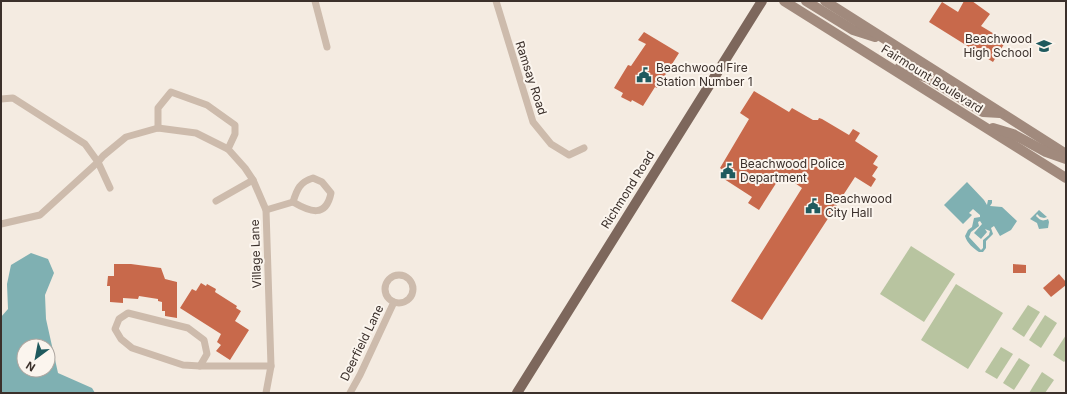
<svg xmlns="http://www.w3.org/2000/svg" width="1067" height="394" viewBox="0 0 1067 394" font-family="Inter,sans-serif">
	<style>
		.green { fill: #b8c4a0 }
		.water { fill: #7fb0b2; fill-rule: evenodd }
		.building { fill: #c8694b }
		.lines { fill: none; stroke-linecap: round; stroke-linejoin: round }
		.minor { stroke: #cdbbac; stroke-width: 7 }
		.secondary { stroke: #a18a7d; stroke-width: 10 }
		.primary { stroke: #7d675c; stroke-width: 10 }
		.labels { text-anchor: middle; stroke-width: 4; stroke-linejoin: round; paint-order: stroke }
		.poi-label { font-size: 12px; fill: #3b302b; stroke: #fbf5ee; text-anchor: start }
		.street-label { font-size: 12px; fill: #3b302b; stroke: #fbf5ee }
	</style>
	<rect width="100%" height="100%" fill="#f4ebe1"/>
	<g class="green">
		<path d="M911,246l44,28 -31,48 -44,-28z"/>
		<path d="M956,284l47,29 -35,56 -47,-29z"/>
		<path d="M1028,305l12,7 -16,25 -12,-8z"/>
		<path d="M1045,315l12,8 -16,25 -12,-8z"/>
		<path d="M1066,335v25l-2,2 -11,-7z"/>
		<path d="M1001,347l12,7 -16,25 -12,-7z"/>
		<path d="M1019,358l11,7 -16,25 -11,-7z"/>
		<path d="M1042,372l12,8 -9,13h-16z"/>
	</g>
	<g class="water">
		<path d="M967,182l17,18 3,5 1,-5h4v3l-2,3 12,1 15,14 -6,9 -11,6 -6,-10 -3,2 2,6 -7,7v7l-3,4h-4c-6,-4 -12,-9 -14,-16l3,-6 4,-3 2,-9 6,-1v-2l-7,-6 -4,4 3,2 -9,9 -19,-19zM980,221l2,3 -8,9 7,6 6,-7 -2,-3 5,2 -1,4 -6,5v8l-2,2 -12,-13 2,-5 8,-6 -1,-4z"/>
		<path d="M1039,210l8,7 -3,1 -4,-1 -3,-3 -1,2c4,4 6,6 12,3l1,3 -1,6 -9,1 -2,-6 -7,-4z"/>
		<path d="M31,253l17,6 6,14 -9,22 1,24 12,54 34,15 3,5h-94v-76l7,-8 -1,-25 4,-19zM24,346h24v24h-24z"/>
	</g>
	<g class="building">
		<path d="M964,1h8l18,13 -9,12 25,15 -13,21 -64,-40 13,-20 16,10z"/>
		<path d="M644,32l35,21 -22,35 -2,-1 -12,19 -11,-6 -1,2 -10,-5 2,-4 -9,-5 14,-23 3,1 15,-22 -8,-4z"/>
		<path d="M754,91l35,21 3,-4 21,12h5l1,-2 3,1 27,16 4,-6 7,4 -5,8 23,15 -5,8 5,3 -6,9 4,3 -5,8 -16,-10 -93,143 -31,-19 71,-113 -20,-14 -23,36 -11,-7 4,-6 -31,-20v-1l3,-5 -4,-3 29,-49 -9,-6z"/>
		<path d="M114,264h17l30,4 4,11 12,3v36l-12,-2v-5h-3v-9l-4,-1v-2l-19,-3 -1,3 -15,-1v5l-13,-1v-16h-3l1,-10h6z"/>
		<path d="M1013,264l13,1v8h-13z"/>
		<path d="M1059,274l7,8v3l-15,12 -8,-9z"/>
		<path d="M201,283l5,3 1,-2 9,5 -1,3 22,14 -1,2 5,3 -6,10 14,9 -19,30 -14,-9 5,-6 -4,-3 4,-8 -41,-26 12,-19 4,2z"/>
	</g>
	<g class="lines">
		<g class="minor">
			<path d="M315,1l12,46"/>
			<path d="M496,1l37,121 18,22 18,11 15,-7"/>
			<path d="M1,99l12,-1 72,46 13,18 12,26"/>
			<path d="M158,128v-20l13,-16 36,13 28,20v9l-7,15"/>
			<path d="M313,178l9,4 9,11c-5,25 -21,19 -38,9 4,-13 7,-20 20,-24z"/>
			<path d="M216,201l37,-21"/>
			<path d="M266,210l27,-8"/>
			<path d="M1,224l39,-9 58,-53 5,-6 23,-19 32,-9 38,5 32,16 17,19 8,12 13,30 5,156 -5,27"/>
			<circle cx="399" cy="289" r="14"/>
			<path d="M128,313l60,15 16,12 3,14 -7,12 -17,-1 -51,-17 -11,-9 -6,-10 4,-10z"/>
			<path d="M200,366h71"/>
			<path d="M350,393l10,-18 34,-73"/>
		</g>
		<g class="secondary">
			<path d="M784,1l282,177"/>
			<path d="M806,1l47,29 22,7"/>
			<path d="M825,1l241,153"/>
			<path d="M899,68l29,10 55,34 17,1"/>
			<path d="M993,128l20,6 33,18 20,7"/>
		</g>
		<path class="primary" d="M517,393l245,-392"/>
	</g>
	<defs>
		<g id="school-bare" transform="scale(1.2)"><path d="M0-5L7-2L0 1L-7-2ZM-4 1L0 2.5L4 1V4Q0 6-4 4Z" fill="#1f5a5e" stroke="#fbf5ee" stroke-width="2.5" paint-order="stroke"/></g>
		<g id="civic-bare" transform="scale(1.2)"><path d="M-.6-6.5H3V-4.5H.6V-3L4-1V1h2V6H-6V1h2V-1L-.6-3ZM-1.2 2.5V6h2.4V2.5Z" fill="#1f5a5e" stroke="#fbf5ee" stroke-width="2.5" paint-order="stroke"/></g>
	</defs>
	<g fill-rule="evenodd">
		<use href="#school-bare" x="1044" y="46"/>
		<use href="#civic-bare" x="644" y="75"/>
		<use href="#civic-bare" x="728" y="171"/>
		<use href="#civic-bare" x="813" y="206"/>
	</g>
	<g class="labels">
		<g class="poi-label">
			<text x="1032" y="43" text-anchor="end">Beachwood<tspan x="1032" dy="14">High School</tspan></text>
			<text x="656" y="72">Beachwood Fire<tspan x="656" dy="14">Station Number 1</tspan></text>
			<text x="740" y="168">Beachwood Police<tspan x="740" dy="14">Department</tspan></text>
			<text x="825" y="203">Beachwood<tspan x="825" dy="14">City Hall</tspan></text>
		</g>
		<g class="street-label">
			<text transform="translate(531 78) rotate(72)" y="4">Ramsay Road</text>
			<text transform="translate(932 79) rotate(32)" y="4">Fairmount Boulevard</text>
			<text transform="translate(628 190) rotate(-58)" y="4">Richmond Road</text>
			<text transform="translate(256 254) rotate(-92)" y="4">Village Lane</text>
			<text transform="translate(362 343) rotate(-64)" y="4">Deerfield Lane</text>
		</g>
	</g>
	<rect width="1067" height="394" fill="none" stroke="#3b302b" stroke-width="4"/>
	<g transform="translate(36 358) rotate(212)"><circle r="19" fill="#fbf5ee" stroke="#aea6a0"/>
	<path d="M0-3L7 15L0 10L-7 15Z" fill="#1f5a5e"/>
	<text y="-6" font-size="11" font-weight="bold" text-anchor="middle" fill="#3b302b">N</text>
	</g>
</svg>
